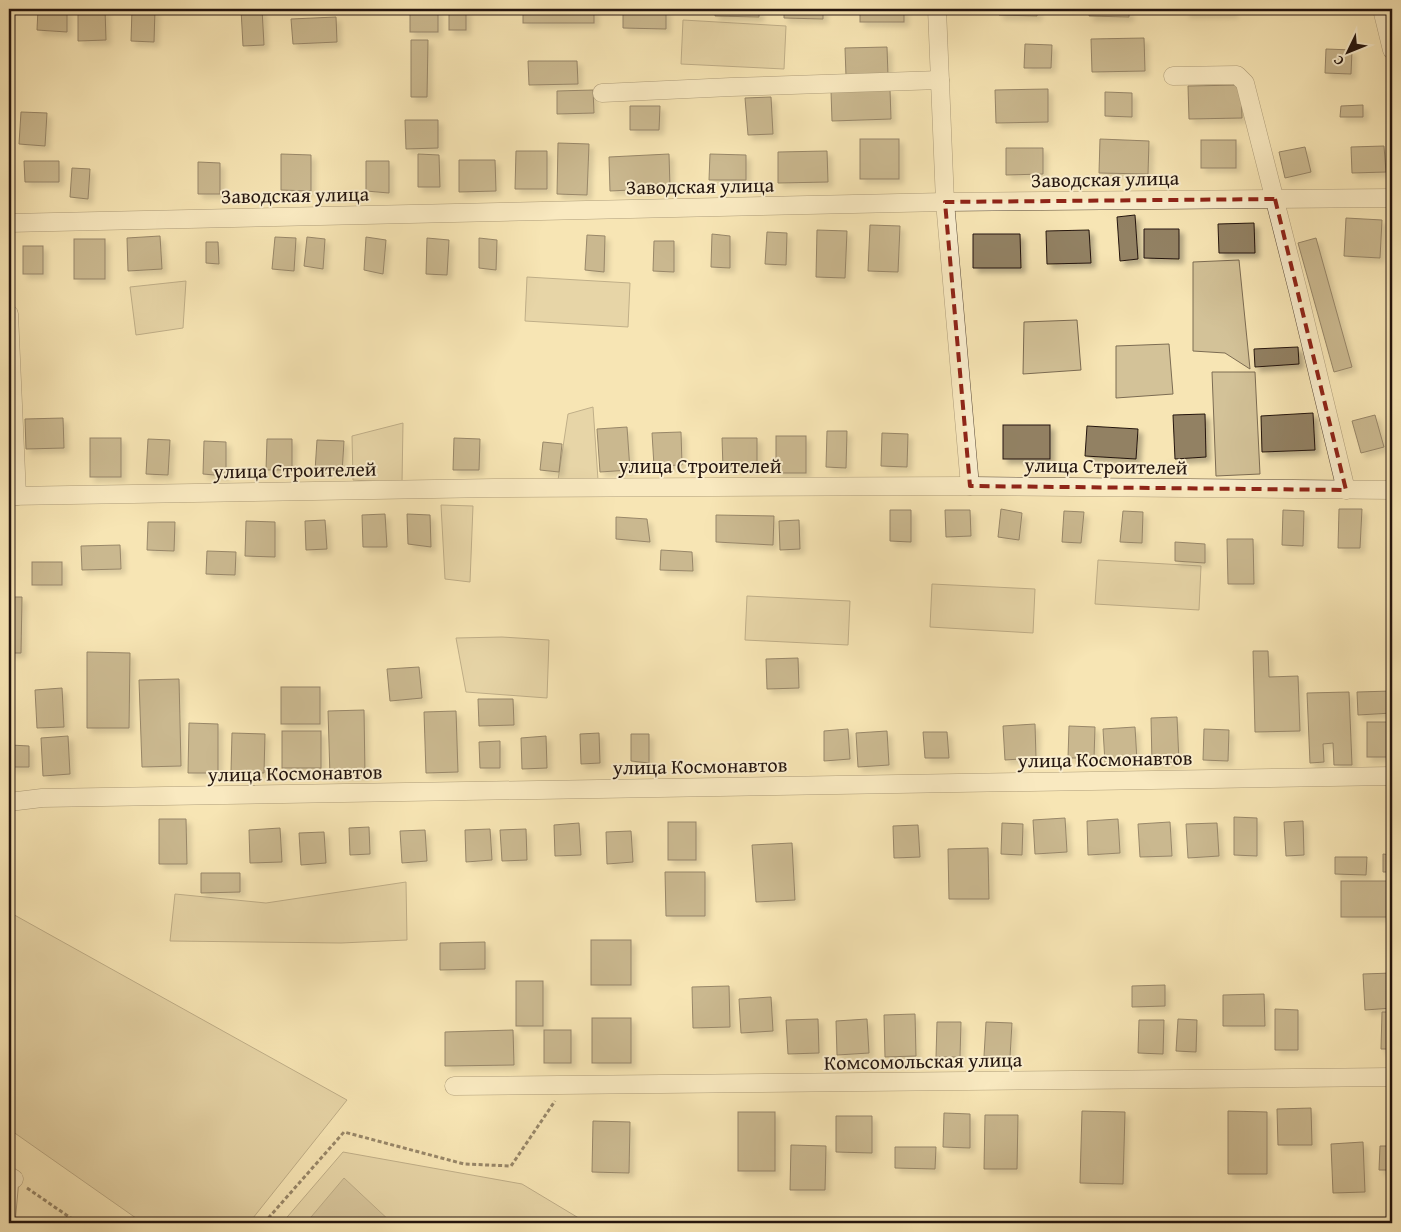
<svg xmlns="http://www.w3.org/2000/svg" width="1401" height="1232" viewBox="0 0 1401 1232" font-family="'Gentium Book Plus',serif">
	<style>
		.green { fill: #d3c298; stroke: #7c6c53 }
		.water { fill: #af9e7c; stroke: #776750 }
		.building { fill: #928164; stroke: #24150e; filter: url(#shadow) }
		.lines { fill: none; stroke-linecap: round; stroke-linejoin: round }
		.service-casing { stroke: #594938; stroke-width: 11 }
		.minor-casing { stroke: #594938; stroke-width: 19 }
		.path { stroke: #24150e; stroke-width: 3; stroke-dasharray: 4 2.5; stroke-linecap: butt }
		.service { stroke: #faeece; stroke-width: 9 }
		.minor { stroke: #faeece; stroke-width: 18 }
		.marked { fill: none; stroke: #8f2418; stroke-width: 4; stroke-dasharray: 10 6; stroke-linejoin: round }
		.labels { text-anchor: middle; stroke-width: 4; stroke-linejoin: round; paint-order: stroke }
		.street-label { font-size: 20px; fill: #24150e; stroke: #faeece }
	</style>
	<defs>
		<filter id="shadow"><feDropShadow dx="4.5" dy="4.5" stdDeviation="2.5" flood-color="#0004"/></filter>
	</defs>
	<rect width="100%" height="100%" fill="#f7e5b4"/>
	<filter id="stains"><feTurbulence type="fractalNoise" baseFrequency=".004" numOctaves="4"/><feColorMatrix values="0 0 0 0 .2 0 0 0 0 .09 0 0 0 0 .02 0 0 0 .5 -.17"/></filter>
	<radialGradient id="worn" r=".72"><stop offset=".6" stop-color="#630" stop-opacity="0"/><stop offset="1" stop-color="#630" stop-opacity=".3"/></radialGradient>
	<g class="green">
		<path d="M683,20l103,6 -2,43 -103,-5z"/>
		<path d="M1239,260l11,109 -25,-16 -32,-2v-89z"/>
		<path d="M527,277l103,6 -2,44 -103,-6z"/>
		<path d="M186,281l-3,47 -47,7 -6,-48z"/>
		<path d="M1077,320l4,50 -58,4 1,-52z"/>
		<path d="M1169,344l4,50 -57,4v-52z"/>
		<path d="M1212,372h43l5,102 -44,2z"/>
		<path d="M593,407l5,73h-40l10,-66z"/>
		<path d="M403,423l-1,60 -49,-3 -1,-44z"/>
		<path d="M441,505l32,1 -3,76 -25,-3z"/>
		<path d="M1098,560l103,6 -2,44 -104,-6z"/>
		<path d="M932,584l103,5 -2,44 -103,-6z"/>
		<path d="M747,596l103,5 -2,44 -103,-5z"/>
		<path d="M502,637l47,3 -2,58 -81,-6 -10,-54z"/>
		<path d="M406,882l1,58 -66,3 -171,-2 5,-47 91,9z"/>
		<path d="M9,912l338,188 -98,123h-106l-134,-94z"/>
		<path d="M343,1152l179,32 65,39h-305z"/>
	</g>
	<path class="water" d="M344,1178l48,45h-86z"/>
	<g class="building">
		<path d="M38,9l29,1v22l-30,-2z"/>
		<path d="M78,9h27l1,31 -28,1z"/>
		<path d="M132,9h23l-1,33 -23,-1z"/>
		<path d="M241,9h21l2,36 -21,1z"/>
		<rect x="410" y="9" width="28" height="23"/>
		<rect x="449" y="9" width="17" height="21"/>
		<rect x="523" y="9" width="71" height="14"/>
		<path d="M623,9h43v20l-43,-1z"/>
		<path d="M715,9h44v8l-44,-1z"/>
		<path d="M784,9h39v10l-39,-1z"/>
		<rect x="860" y="9" width="44" height="13"/>
		<path d="M999,9h39l-1,7 -38,-1z"/>
		<path d="M1090,9h39v8l-40,-1z"/>
		<rect x="1185" y="9" width="48" height="4"/>
		<path d="M336,17l1,25 -44,2 -2,-25z"/>
		<path d="M1144,38l1,33 -53,1 -1,-33z"/>
		<path d="M411,40h17l-1,57h-16z"/>
		<path d="M1025,44l27,1 -1,23h-27z"/>
		<path d="M887,47l1,29h-42l-1,-28z"/>
		<path d="M1326,49l26,1 -1,24 -26,-1z"/>
		<path d="M528,61h49l1,23 -49,1z"/>
		<path d="M1241,85l1,33 -53,1 -1,-33z"/>
		<path d="M1048,89v33l-52,1 -1,-33z"/>
		<path d="M593,90l1,23 -37,1v-23z"/>
		<path d="M890,90l1,29 -59,2 -1,-30z"/>
		<path d="M1105,92l27,1v24l-27,-1z"/>
		<path d="M771,97l2,37 -25,1 -3,-37z"/>
		<path d="M1363,105v12h-23l1,-11z"/>
		<path d="M630,106h30l-1,24h-29z"/>
		<path d="M21,112l26,1 -2,33 -26,-2z"/>
		<path d="M405,120h33v28l-32,1z"/>
		<rect x="860" y="139" width="39" height="40"/>
		<path d="M1100,139l49,2 -1,33 -49,-1z"/>
		<rect x="1201" y="140" width="35" height="28"/>
		<path d="M558,143l31,1 -2,51 -30,-1z"/>
		<path d="M1384,146l2,26 -34,1 -1,-26z"/>
		<path d="M1305,147l6,25 -26,6 -6,-26z"/>
		<path d="M1006,148h37v26l-37,1z"/>
		<path d="M516,151h31v38h-32z"/>
		<path d="M827,151l1,31 -50,1v-31z"/>
		<path d="M281,154l30,1v36l-30,-1z"/>
		<path d="M418,154l21,1 1,32h-22z"/>
		<path d="M669,154l1,34 -60,3 -1,-34z"/>
		<path d="M710,154l36,1v25h-37z"/>
		<path d="M459,160h36l1,31 -37,1z"/>
		<path d="M24,161h35v21h-34z"/>
		<path d="M366,161h23v32l-23,-2z"/>
		<path d="M198,162l22,1v31h-22z"/>
		<path d="M72,168l18,1 -2,30 -18,-2z"/>
		<path d="M1135,215l3,44 -18,2 -3,-44z"/>
		<path d="M1346,218l36,2 -2,38 -36,-2z"/>
		<path d="M1254,223l1,30h-36l-1,-29z"/>
		<path d="M870,225l30,1 -2,46 -30,-1z"/>
		<path d="M1144,229h35v30l-35,-1z"/>
		<path d="M817,230l30,1 -2,47 -29,-1z"/>
		<path d="M1089,230l2,33 -44,1 -1,-33z"/>
		<path d="M767,232l20,1 -1,32 -21,-1z"/>
		<path d="M712,234l18,2v32l-19,-1z"/>
		<path d="M973,234h47l1,34h-48z"/>
		<path d="M587,235l18,1 -1,36 -19,-2z"/>
		<path d="M160,236l2,33 -34,2 -1,-33z"/>
		<path d="M275,237l21,1 -2,33 -22,-2z"/>
		<path d="M307,237l18,2 -2,30 -19,-3z"/>
		<path d="M366,237l20,3 -3,34 -19,-4z"/>
		<path d="M427,238l22,2 -2,35 -21,-1z"/>
		<path d="M479,238l18,2 -1,30 -17,-2z"/>
		<path d="M1316,238l36,129 -18,5 -36,-129z"/>
		<rect x="74" y="239" width="31" height="40"/>
		<path d="M654,241h20v31l-21,-1z"/>
		<path d="M206,242h12l1,22 -13,-1z"/>
		<rect x="23" y="246" width="20" height="28"/>
		<path d="M1390,270h2v23h-3z"/>
		<path d="M1388,323h4v26h-2z"/>
		<path d="M1298,347l1,17 -44,3 -1,-18z"/>
		<path d="M1313,413l2,37 -53,2 -1,-36z"/>
		<path d="M1205,414l1,43 -31,2 -2,-44z"/>
		<path d="M1375,415l9,32 -23,6 -9,-32z"/>
		<path d="M63,418l1,30 -38,1 -1,-30z"/>
		<rect x="1003" y="425" width="47" height="34"/>
		<path d="M1087,426l51,3 -2,30 -51,-3z"/>
		<path d="M627,427l3,43 -30,2 -3,-43z"/>
		<path d="M827,431h20l-1,37 -20,-1z"/>
		<path d="M681,432l1,33 -28,1 -2,-33z"/>
		<path d="M882,433l26,1 -1,33 -26,-1z"/>
		<rect x="776" y="436" width="30" height="37"/>
		<rect x="90" y="438" width="31" height="39"/>
		<path d="M454,438l26,1 -1,31h-26z"/>
		<path d="M722,438h35v30h-34z"/>
		<path d="M148,439l22,1 -2,35 -22,-1z"/>
		<path d="M267,439h25v31h-26z"/>
		<path d="M317,440l27,1 -2,32 -27,-2z"/>
		<path d="M204,441l22,1v34l-23,-2z"/>
		<path d="M543,442l19,2 -3,28 -19,-2z"/>
		<path d="M1001,509l21,4 -3,27 -21,-3z"/>
		<path d="M1339,509h23l-2,39h-22z"/>
		<path d="M890,510h21v32l-21,-1z"/>
		<path d="M945,510h25l1,26 -25,1z"/>
		<path d="M1283,510l21,1 -1,35 -21,-1z"/>
		<path d="M1064,511l20,1 -3,31 -19,-1z"/>
		<path d="M1123,511l20,1 -1,31 -22,-1z"/>
		<path d="M385,514l2,33h-24l-1,-32z"/>
		<path d="M407,514l23,1 1,32 -23,-3z"/>
		<path d="M716,515l58,1 -1,29 -57,-3z"/>
		<path d="M616,517l31,2 3,23 -34,-3z"/>
		<path d="M325,520l2,29 -21,1 -1,-29z"/>
		<path d="M799,520l1,29 -20,1 -1,-29z"/>
		<path d="M246,521l29,1v35l-30,-1z"/>
		<path d="M148,522h27l-1,29 -27,-1z"/>
		<path d="M1227,539h26l1,45h-26z"/>
		<path d="M1175,542l30,2v19l-30,-2z"/>
		<path d="M120,545l1,24 -39,1 -1,-24z"/>
		<path d="M661,550l31,2 1,19 -33,-1z"/>
		<path d="M207,551l29,1 -1,23 -29,-1z"/>
		<rect x="32" y="562" width="30" height="23"/>
		<path d="M9,597h13l-1,56h-12z"/>
		<path d="M1253,651h15l1,26 29,-1 2,55 -45,1z"/>
		<path d="M87,652l43,1 -1,75h-42z"/>
		<path d="M798,658l1,30 -32,1 -1,-30z"/>
		<path d="M419,667l3,31 -32,3 -3,-32z"/>
		<path d="M179,679l2,87 -39,1 -3,-87z"/>
		<rect x="281" y="687" width="39" height="37"/>
		<path d="M62,688l2,39 -27,1 -2,-38z"/>
		<path d="M1392,691v22l-34,2 -1,-23z"/>
		<path d="M1349,692l3,73h-18l-1,-22 -10,1 1,18 -14,1 -3,-70z"/>
		<path d="M478,699h35l1,26 -35,1z"/>
		<path d="M364,710l1,65 -35,1 -2,-65z"/>
		<path d="M456,711l2,61 -32,1 -2,-61z"/>
		<path d="M1177,717l2,45 -27,1 -1,-45z"/>
		<rect x="1367" y="722" width="21" height="35"/>
		<path d="M189,723l29,1v49h-30z"/>
		<path d="M1035,724l1,34 -31,2 -2,-34z"/>
		<path d="M1069,726l26,1 -1,31h-26z"/>
		<path d="M1135,727l2,34 -32,2 -2,-34z"/>
		<path d="M848,729l2,30 -26,2v-30z"/>
		<path d="M1204,729l25,1 -1,31 -25,-1z"/>
		<rect x="282" y="731" width="39" height="37"/>
		<path d="M887,731l2,34 -31,2 -2,-34z"/>
		<path d="M923,732h24l2,26h-24z"/>
		<path d="M232,733l33,1 -1,39 -33,-1z"/>
		<path d="M599,733l1,30 -19,1 -1,-30z"/>
		<path d="M631,734h18v29l-18,-2z"/>
		<path d="M68,736l2,38 -27,2 -2,-38z"/>
		<path d="M546,736l1,32 -25,1 -1,-31z"/>
		<path d="M500,741v27h-20l-1,-26z"/>
		<path d="M10,745l19,1v21h-19z"/>
		<path d="M1234,817l23,1v38l-23,-1z"/>
		<path d="M1065,818l2,34 -32,2 -2,-34z"/>
		<path d="M159,819h27l1,45h-28z"/>
		<path d="M1118,819l2,34 -32,2 -1,-34z"/>
		<path d="M1303,821l1,34 -18,1 -2,-34z"/>
		<rect x="668" y="822" width="28" height="38"/>
		<path d="M1170,822l2,34 -32,1 -2,-33z"/>
		<path d="M579,823l2,32 -26,1 -1,-31z"/>
		<path d="M1002,823l21,1 -1,31 -21,-1z"/>
		<path d="M1217,823l2,33 -31,2 -2,-34z"/>
		<path d="M918,825l2,32 -26,1 -1,-32z"/>
		<path d="M369,827l1,27 -20,1 -1,-27z"/>
		<path d="M280,828l2,34 -32,1 -1,-33z"/>
		<path d="M490,829l2,31 -26,2 -1,-32z"/>
		<path d="M526,829l1,31 -25,1 -2,-31z"/>
		<path d="M425,830l2,31 -25,2 -2,-32z"/>
		<path d="M631,831l2,31 -26,2 -1,-32z"/>
		<path d="M324,832l2,31 -25,2 -2,-32z"/>
		<path d="M792,843l3,57 -39,2 -4,-57z"/>
		<path d="M988,848l1,51h-40l-1,-50z"/>
		<path d="M1383,854l9,1v17h-9z"/>
		<path d="M1335,857h32l-1,18 -31,-1z"/>
		<path d="M665,872h40v44h-39z"/>
		<path d="M201,873h39v19l-39,1z"/>
		<rect x="1341" y="881" width="46" height="36"/>
		<rect x="591" y="940" width="40" height="45"/>
		<path d="M485,942v27l-45,1v-27z"/>
		<path d="M1392,973v35l-27,2 -2,-36z"/>
		<rect x="516" y="981" width="27" height="45"/>
		<path d="M1165,985v21l-33,1v-21z"/>
		<path d="M729,986l1,41 -37,1 -1,-41z"/>
		<path d="M1264,994l1,32h-42v-31z"/>
		<path d="M771,997l2,34 -32,2 -2,-34z"/>
		<path d="M1275,1009l23,1v40h-23z"/>
		<path d="M1382,1012h10v37h-11z"/>
		<path d="M915,1014l1,42 -31,1 -1,-42z"/>
		<rect x="592" y="1018" width="39" height="45"/>
		<path d="M818,1019l1,34 -31,1 -2,-34z"/>
		<path d="M867,1019l2,34 -32,2 -1,-34z"/>
		<path d="M1178,1019l19,1 -1,32 -20,-1z"/>
		<path d="M1139,1020h25l-1,34 -25,-1z"/>
		<path d="M937,1022h24l-1,35h-24z"/>
		<path d="M986,1022l26,1 -2,34 -26,-1z"/>
		<path d="M513,1030l1,35 -69,1v-34z"/>
		<rect x="544" y="1030" width="27" height="33"/>
		<path d="M1311,1108l1,37h-34l-1,-36z"/>
		<path d="M1082,1111l43,1 -2,72 -43,-1z"/>
		<path d="M1228,1111l39,1v62h-39z"/>
		<rect x="738" y="1112" width="37" height="59"/>
		<path d="M944,1113l26,1v34l-27,-1z"/>
		<path d="M985,1115h33l-1,54h-33z"/>
		<path d="M836,1116h36v37l-36,-1z"/>
		<path d="M593,1121l37,1 -1,51 -37,-1z"/>
		<path d="M1363,1142l2,50 -32,1 -2,-49z"/>
		<path d="M791,1145l35,1 -1,44h-35z"/>
		<path d="M1380,1146h12v24h-13z"/>
		<path d="M895,1147h41l-1,22 -40,-1z"/>
	</g>
	<g class="lines">
		<g class="service-casing">
			<path id="service" d="M10,1223l4,-44"/>
		</g>
		<g class="minor-casing">
			<g id="minor">
				<path d="M937,9l8,193 25,284"/>
				<path d="M1382,9l10,41"/>
				<path d="M1173,76l64,-1 8,8 53,208 48,199"/>
				<path d="M602,93l129,-6 209,-7"/>
				<path d="M9,223l936,-21 447,-4"/>
				<path d="M9,314l8,182"/>
				<path d="M9,496l485,-8 476,-2 422,4"/>
				<path d="M9,802l33,-4 1350,-22"/>
				<path d="M454,1086l938,-9"/>
				<path d="M9,1176l5,3"/>
			</g>
		</g>
		<g class="path">
			<path d="M27,1188l51,35"/>
			<path d="M264,1223l80,-91 120,32 47,2 44,-65"/>
		</g>
		<use href="#service" class="service"/>
		<use href="#minor" class="minor"/>
	</g>
	<path d="M0 0H1401V1232H0ZM1275,199l71,291 -376,-4 -25,-284z" fill="#f7e5b4" fill-opacity=".55" fill-rule="evenodd"/>
	<path class="marked" d="M1275,199l71,291 -376,-4 -25,-284z"/>
	<g class="labels">
		<g class="street-label">
			<text transform="translate(1105 179) rotate(-1)" y="7">Заводская улица</text>
			<text transform="translate(700 186) rotate(-1)" y="7">Заводская улица</text>
			<text transform="translate(295 195) rotate(-1)" y="7">Заводская улица</text>
			<text x="700" y="473">улица Строителей</text>
			<text transform="translate(1106 466) rotate(1)" y="7">улица Строителей</text>
			<text transform="translate(295 470) rotate(-1)" y="7">улица Строителей</text>
			<text transform="translate(1105 759) rotate(-1)" y="7">улица Космонавтов</text>
			<text transform="translate(700 766) rotate(-1)" y="7">улица Космонавтов</text>
			<text transform="translate(295 773) rotate(-1)" y="7">улица Космонавтов</text>
			<text transform="translate(923 1061) rotate(-1)" y="7">Комсомольская улица</text>
		</g>
	</g>
	<rect width="1401" height="1232" fill="none" stroke="#f7e5b4" stroke-width="30"/>
	<rect x="10" y="10" width="1381" height="1212" fill="none" stroke="#24150e" stroke-width="2.5"/>
	<rect x="15" y="15" width="1371" height="1202" fill="none" stroke="#24150e"/>
	<g transform="translate(1348 52) rotate(227)" stroke="#faeece" stroke-width="4" paint-order="stroke">
	<path d="M0-4L9 19L0 12L-9 19Z" fill="#24150e"/>
	<text y="-8" font-size="14" font-weight="bold" text-anchor="middle" fill="#24150e">С</text>
	</g>
	<rect width="100%" height="100%" filter="url(#stains)"/>
	<rect width="100%" height="100%" fill="url(#worn)"/>
</svg>
